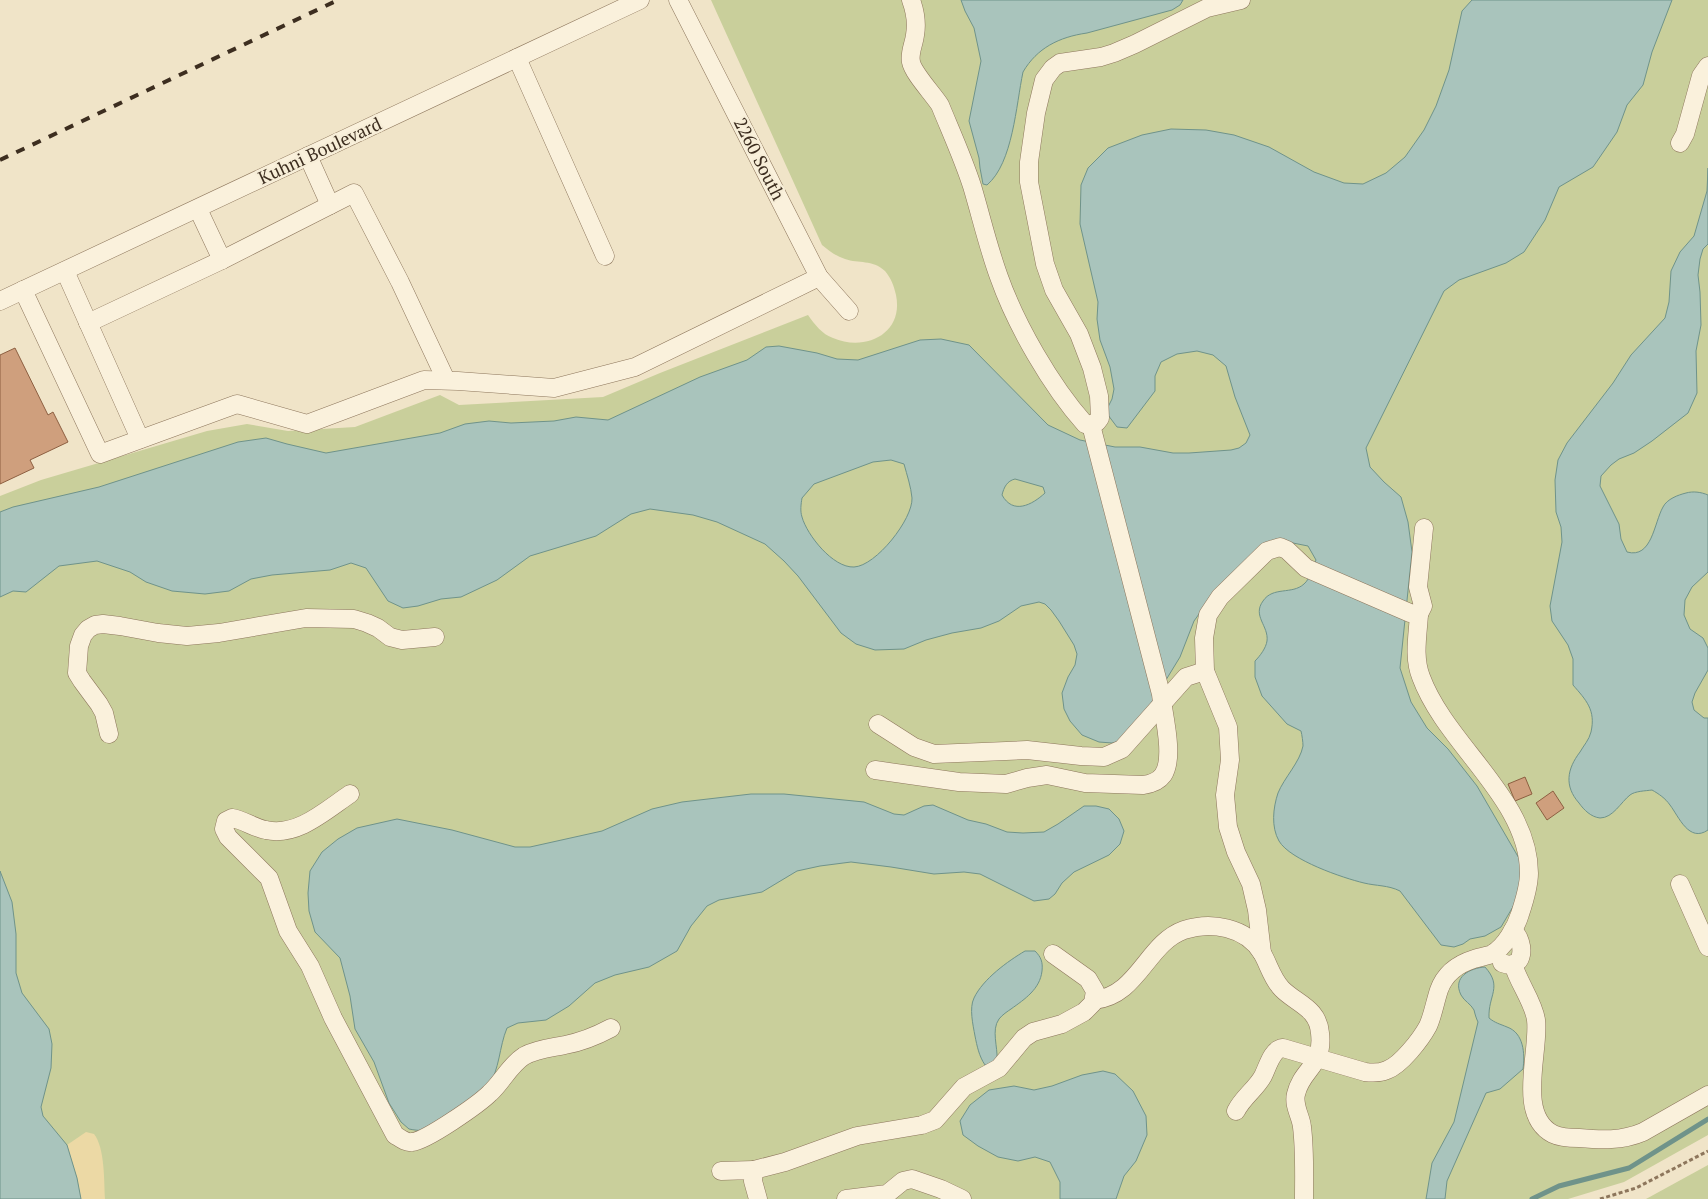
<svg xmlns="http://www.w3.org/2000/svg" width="1708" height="1199" viewBox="0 0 1708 1199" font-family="'PT Serif',serif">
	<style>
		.green { fill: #c9cf9b }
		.sand { fill: #ecd9a5 }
		.water { fill: #a9c4bc; stroke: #6f938a; fill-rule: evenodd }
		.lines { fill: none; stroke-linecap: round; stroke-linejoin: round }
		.stream { stroke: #6f938a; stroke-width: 5 }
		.building { fill: #cf9f7d; stroke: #8d5f41 }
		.minor-casing { stroke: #8d765c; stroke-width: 19 }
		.path { stroke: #8d765c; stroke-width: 3; stroke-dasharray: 4 2.5; stroke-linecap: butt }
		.minor { stroke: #faf1dc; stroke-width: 18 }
		.rail { stroke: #3d2e20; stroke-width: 4; stroke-dasharray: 9 9; stroke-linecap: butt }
		.labels { text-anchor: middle; stroke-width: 4.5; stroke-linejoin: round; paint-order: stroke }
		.street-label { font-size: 18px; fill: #3d2e20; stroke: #f7eed8 }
	</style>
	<rect width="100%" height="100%" fill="#f0e4c8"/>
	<g class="green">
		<path d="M711,0h997v1135l-84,47 -56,17h-1538l-30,-193v-510l41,-16 166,-49 40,-7 41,7 67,-4 85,-32 19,10 144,-8 57,-24 148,-58c7,10 14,19 25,23 32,14 71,-4 63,-43 -2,-9 -5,-17 -11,-24 -13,-12 -26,-7 -40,-12 -9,-3 -16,-8 -23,-14z"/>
		<path d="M1708,1165v34h-62z"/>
	</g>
	<path class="sand" d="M86,1132l8,2c11,14 10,47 11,65h-24l-4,-21 -10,-33z"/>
	<g class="water">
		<path d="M961,0h222l-3,5 -8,5 -85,23c-28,4 -50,15 -64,39 -7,33 -10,91 -36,113l-4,-1 -3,-16 -1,-10 -10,-37 12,-60 -7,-33 -9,-17z"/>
		<path d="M1472,0h200l-20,52 -9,33 -16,20 -10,27 -24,35 -34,20 -14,33 -21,32 -18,11 -47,17 -15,11 -78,157 4,19 14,15 17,15 7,25 4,30 -12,116 11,34 16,26 21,21 29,37 43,74 3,19 -9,26 -13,22 -16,9 -15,3 -7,5 -9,3 -13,-2 -41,-54c-12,-6 -24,-5 -36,-8 -21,-5 -74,-23 -85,-42 -8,-14 -6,-33 -1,-48 6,-15 22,-31 25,-47 0,-4 -1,-11 -2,-15l-14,-7 -25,-28 -7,-19v-16c5,-5 11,-13 12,-20 2,-15 -15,-25 -4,-40 10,-15 29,-6 41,-17 6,-5 9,-17 12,-24l-8,-14 -15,-3h-17l-57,43 -25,35 -14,36 -22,36 -33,47 -13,3 -13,-1 -17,-7 -12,-14 -6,-12 -2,-16 6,-16 7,-12 2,-11 -3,-9 -15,-24 -8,-11 -6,-6 -6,-2 -18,4 -22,15 -18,7 -29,5 -26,7 -22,9 -29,1 -19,-6 -15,-11 -43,-57 -14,-15 -19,-17 -48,-22 -24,-7 -43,-6 -19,5 -35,22 -66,20 -33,24 -36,17 -20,2 -23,7 -15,2 -15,-7 -22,-33 -15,-5 -21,7 -58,5 -21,4 -22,12 -24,3 -33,-3 -26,-9 -16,-10 -33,-11 -38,5 -33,26 -13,-1 -13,6v-85l13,-5 86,-20 139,-45 28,-4 21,6 39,9 114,-20 25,-9 24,-3 22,2 43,-2 22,-4 32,3 92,-43 47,-17 19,-13 13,-1 38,7 20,6 21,1 62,-20 21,-1 28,6 79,80 32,15 35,7h25l33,6h16l42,-3 8,-2 7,-5 4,-8 -15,-38 -9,-31 -13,-11 -16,-4 -20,3 -16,8 -6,14v15l-28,37 -10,-1 -9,-12v-8l4,-8 2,-10 -4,-22 -10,-27 -3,-21 1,-17 -18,-78 1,-39 7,-17 20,-20 34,-13 29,-6 35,1 28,5 35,12 45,25 30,11 19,1 23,-11 19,-16 19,-27 12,-24 13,-36 13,-59zM891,460l13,4c3,11 7,23 8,34 1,21 -36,68 -58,69 -21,1 -47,-32 -52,-50 -2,-6 -1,-13 0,-19l12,-14 59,-22zM1015,479l28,8 2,6c-13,12 -32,22 -43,2 2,-8 5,-14 13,-16z"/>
		<path d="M1708,168v76l-5,5 -3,10 -2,16 2,17 1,33 -5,26 1,42 -9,20 -36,28 -18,12 -15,6 -8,6 -10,11 -1,10 19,38 2,15 6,13c25,7 27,-29 36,-45 4,-8 15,-12 23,-14 7,-2 15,-1 22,2v77l-16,15 -7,13 -1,15 6,14 13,9 5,10v22l-13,23 -3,9 2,8 10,8h4v112c-19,13 -29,-13 -38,-25 -5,-7 -11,-11 -18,-15 -7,1 -17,1 -22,5 -9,7 -17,23 -30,23 -9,-1 -16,-8 -21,-15 -15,-17 -12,-34 1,-51 4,-7 9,-12 11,-20 5,-22 -5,-32 -18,-47v-26l-5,-14 -16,-24 -2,-15 12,-64 -1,-15 -5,-15 -1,-32 3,-20 9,-17 46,-60 18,-28 34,-37 4,-16 2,-31 9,-19 14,-16 13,-45z"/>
		<path d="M751,794h33l80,8 30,12 10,1 20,-9 9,-1 35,15 18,4 21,8 16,1 21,-1 14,-8 26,-18h12l13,3 10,10 5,12 -4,13 -11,11 -35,17 -12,11 -7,11 -6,5 -15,2 -54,-27 -16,-2 -30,2 -43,-7 -40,-5 -31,4 -23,5 -35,21 -43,8 -12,6 -16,20 -14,25 -28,16 -34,8 -20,8 -26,23 -23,14 -28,3 -11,5c-8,19 -7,41 -19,59 -3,4 -58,42 -63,43 -5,1 -11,0 -16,-1l-8,-7 -12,-19 -15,-41 -19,-33 -5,-33 -10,-38 -25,-26 -6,-21 -1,-18 2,-22 12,-19 16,-13 19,-11 40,-9 55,11 63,17h15l72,-16 50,-22 30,-7z"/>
		<path d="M0,871l12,31 4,32v39l6,20 27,36 3,15 -1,24 -10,39 2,9 24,29 10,33 4,21h-81z"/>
		<path d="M1025,951h10c6,6 8,11 7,20 -2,18 -17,28 -31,38 -3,2 -9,6 -12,10 -8,11 -1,28 -2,41l-7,5h-5c-6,-9 -8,-19 -10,-29 -2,-11 -6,-28 -1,-38 9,-19 34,-37 51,-47z"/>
		<path d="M1485,967c18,20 3,28 4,51 6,5 11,6 18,9 17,6 18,27 16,42l-23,20 -14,4 -39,88 -2,18h-19l6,-36 22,-41 24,-100c-2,-4 -3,-8 -4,-12 -3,-6 -10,-9 -13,-15 -9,-18 9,-27 24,-28z"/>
		<path d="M1103,1071l12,3 18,17 13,25 1,19 -11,26 -12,15 -8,23h-56v-17l-10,-20 -15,-5 -17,4 -20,-4 -20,-11 -15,-11 -3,-14 10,-16 19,-15 25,-4 20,4 18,-4 30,-11z"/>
	</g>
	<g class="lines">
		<path class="stream" d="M1532,1199l27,-13 70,-18 79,-49"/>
	</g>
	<g class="building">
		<path d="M15,348l33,67 5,-3 15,30 -38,18 4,8 -34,16v-129z"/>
		<path d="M1525,777l7,17 -17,7 -7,-17z"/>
		<path d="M1553,791l11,17 -17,12 -11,-17z"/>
	</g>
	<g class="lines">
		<g class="minor-casing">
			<g id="minor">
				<path d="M678,0l141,277 30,34"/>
				<path d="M911,0c4,11 6,24 4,35 -1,9 -6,18 -4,27 2,11 22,32 29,43 11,27 23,53 32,81 9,30 16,61 27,91 17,48 52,109 86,147l4,1 8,-3 3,-4 -1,-22 -7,-28 -13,-34 -25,-44 -9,-26 -16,-82v-20l7,-49 8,-33 9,-12 7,-5 41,-6 13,-4 21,-9 72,-36 34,-8"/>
				<path d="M517,58l88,198"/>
				<path d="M1680,143l5,-9 16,-58 7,-10"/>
				<path d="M308,156l22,49"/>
				<path d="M198,209l24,51"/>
				<path d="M65,271l75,168"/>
				<path d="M23,290l77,164 137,-50 70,20 117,-44 34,1 96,7 81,-21 184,-90"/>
				<path d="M0,301l640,-301"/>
				<path d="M88,323l134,-63 132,-67 46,89 46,98"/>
				<path d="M878,724l36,23 20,7 93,-4 54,6 23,1 18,-8 64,-72 19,-6"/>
				<path d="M109,734l-5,-21 -5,-9 -17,-23 -5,-8 2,-27 4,-11 5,-6 7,-4 8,-1 17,2 38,7 29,3 32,-3 87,-15 48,1 13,4 11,5 12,9 12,3 33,-3"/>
				<path d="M875,770l84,12 47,2 21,-6 20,-3 38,8 58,2c8,-1 15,-3 20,-10 12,-17 0,-62 -2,-81l-70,-269"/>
				<path d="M350,794c-25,17 -53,43 -84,36 -12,-2 -22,-10 -34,-12l-6,3 -2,8 4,8 41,41 19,53 22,35 23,52 62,117c5,3 11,8 17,7 14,-1 67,-38 78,-49 12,-11 20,-28 34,-37 13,-7 27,-8 41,-11 16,-3 31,-9 46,-17"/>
				<path d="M1680,884l28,63"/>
				<path d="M1262,953l-5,-43 -6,-26 -15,-32 -8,-25 -3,-32 5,-35 -2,-33 -23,-56 -1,-33 4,-23 12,-18 47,-46 13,-4 7,3 19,18 104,45 9,1 4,-8 -5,-19 6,-59"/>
				<path d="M1502,963c23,9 24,-20 11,-33"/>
				<path d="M1513,964c5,18 21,39 23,56 4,31 -20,95 17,114 8,4 18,4 26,4 22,2 43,3 64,-6l65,-37"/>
				<path d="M1094,1000c44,-4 53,-57 90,-70 27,-9 62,-3 78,23 7,12 10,26 20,36 15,15 36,19 38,44 4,34 -18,35 -24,61 -3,12 5,22 6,33 3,24 2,48 2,72"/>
				<path d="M1236,1111c7,-14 20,-22 27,-35 5,-10 9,-27 20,-28l82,24c7,1 15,1 22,-2 14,-5 34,-31 41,-44 5,-11 7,-24 11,-36 6,-17 19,-26 35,-31 6,-2 13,-3 18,-5 13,-7 24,-27 28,-40 4,-12 9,-28 9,-41 0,-74 -83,-128 -108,-196 -8,-20 -3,-43 -2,-63"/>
				<path d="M754,1170l31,-8 72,-26 65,-11 13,-5 29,-33 35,-19 25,-30 9,-6 29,-8 22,-12 9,-9 2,-12 -7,-12 -35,-25"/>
				<path d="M721,1171l33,-1 -1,11 5,18"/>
				<path d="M846,1199l41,-5 16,-13 9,-2 29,10 21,10"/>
			</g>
		</g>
		<path class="path" d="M1600,1199l36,-11 72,-37"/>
		<use href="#minor" class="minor"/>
		<path class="rail" d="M0,160l338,-160"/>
	</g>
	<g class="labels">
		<g class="street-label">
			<text transform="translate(320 151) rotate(-25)" y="6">Kuhni Boulevard</text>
			<text transform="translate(759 159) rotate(63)" y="6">2260 South</text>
		</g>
	</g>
</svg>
